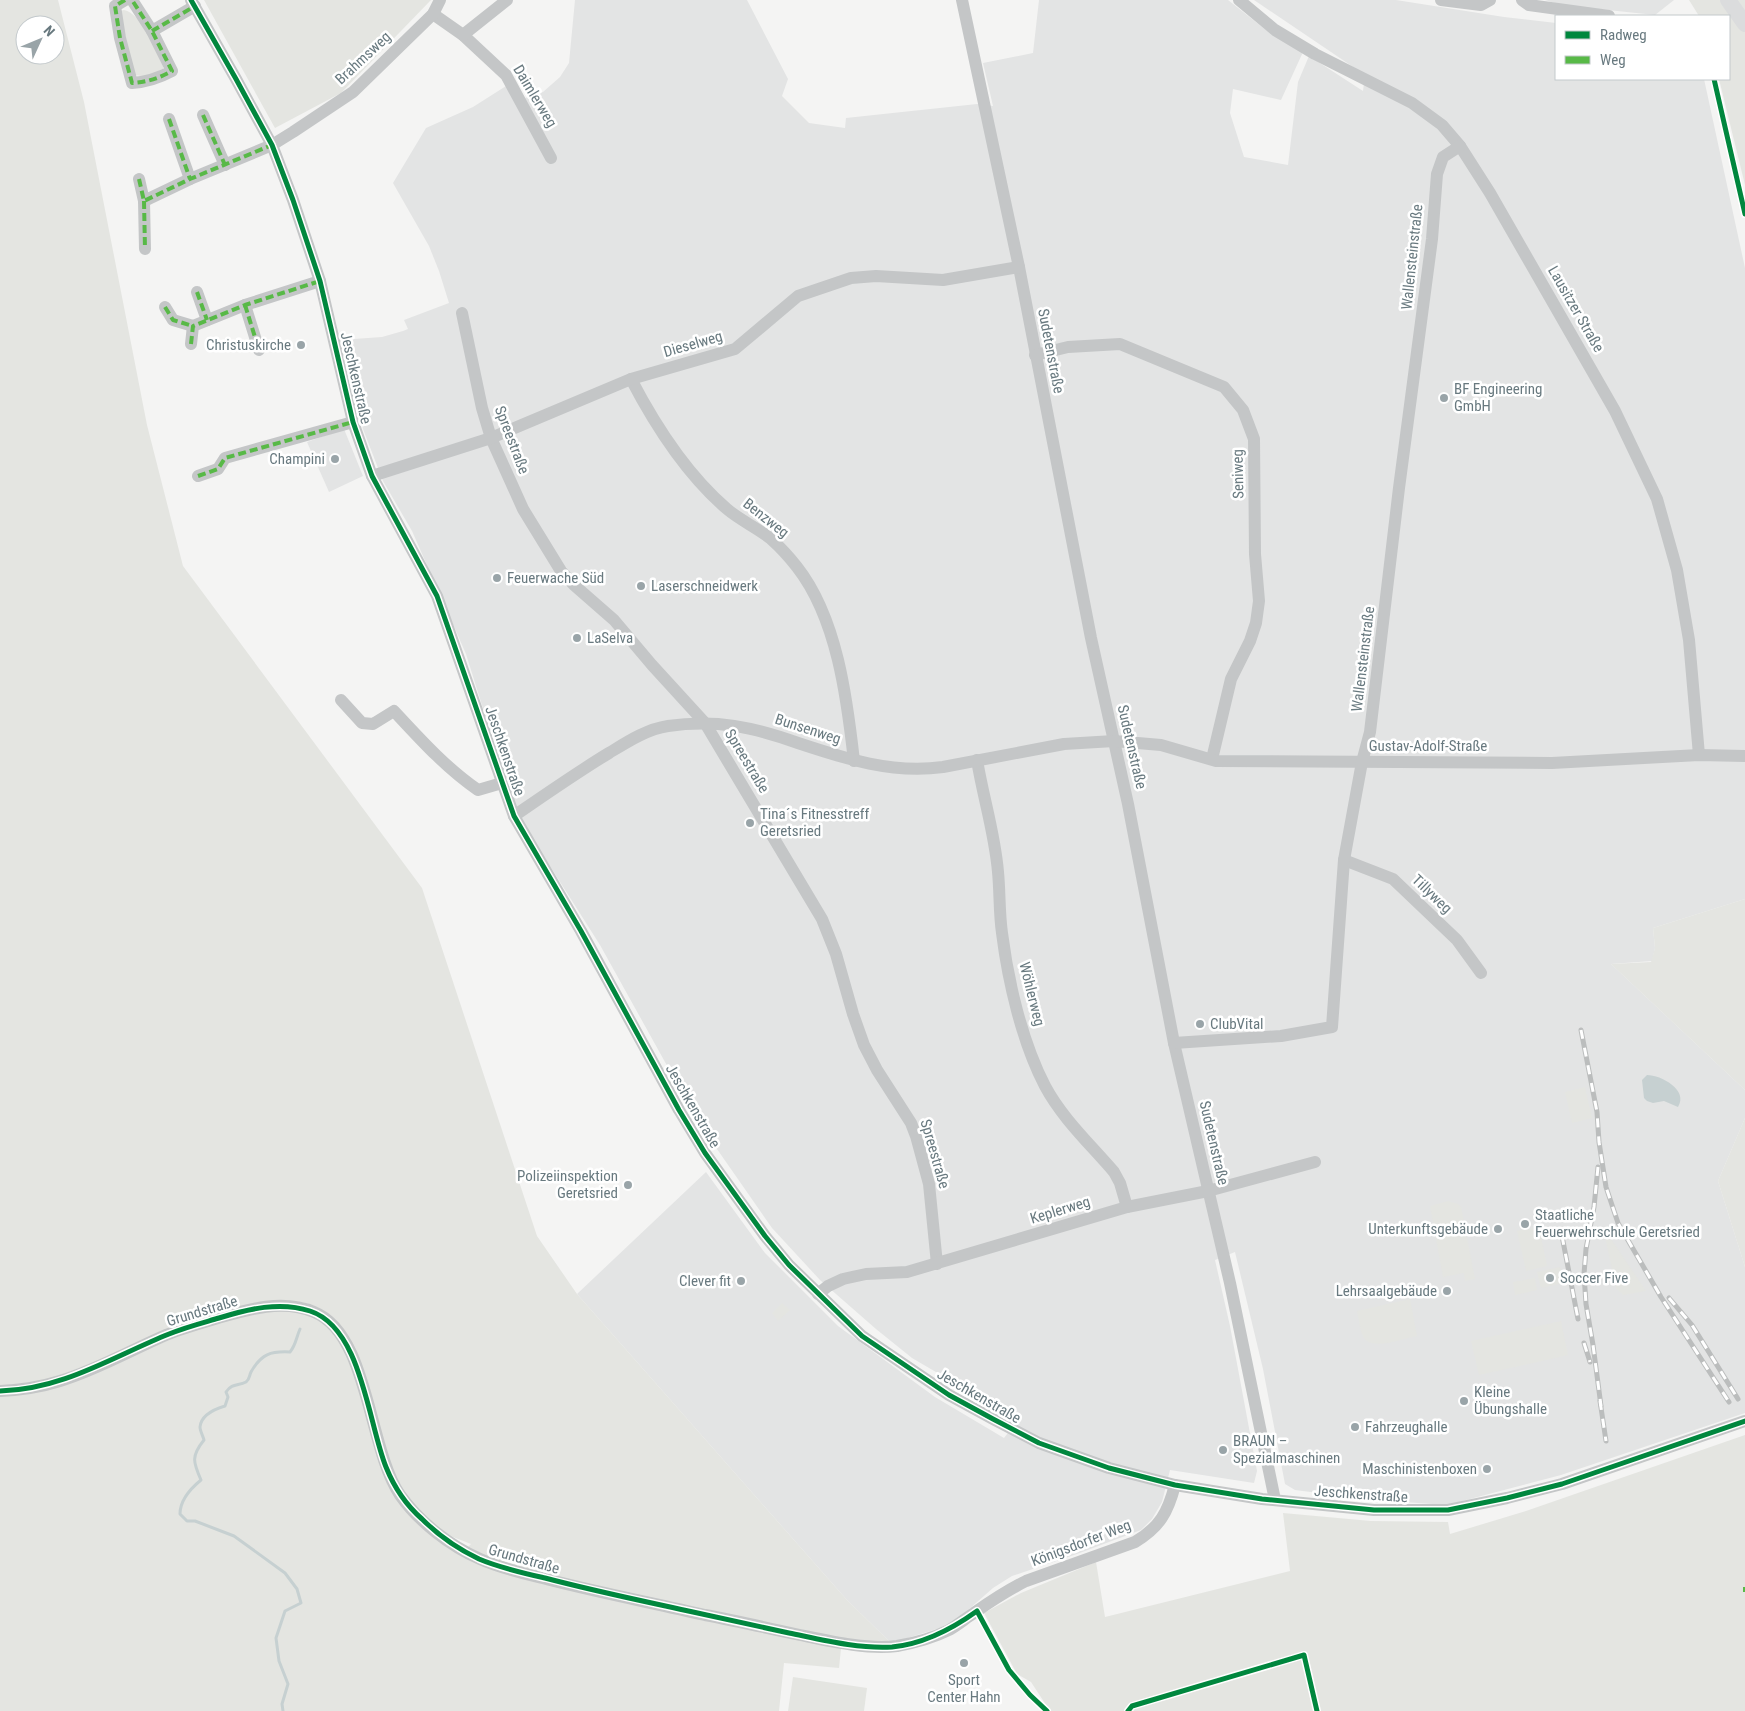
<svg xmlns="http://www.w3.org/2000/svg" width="1745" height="1711" viewBox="0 0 1745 1711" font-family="'Roboto Condensed',sans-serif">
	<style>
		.built { fill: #e3e4e4 }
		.green { fill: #e4e5e1; fill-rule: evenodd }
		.water { fill: #c6d0d1 }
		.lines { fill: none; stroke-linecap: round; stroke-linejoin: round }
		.stream { stroke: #c6d0d1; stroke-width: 3 }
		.minor { stroke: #c4c6c7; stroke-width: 12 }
		.major { stroke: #dbdcdd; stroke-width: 16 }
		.rail-casing { stroke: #bbbdbd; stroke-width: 5 }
		.rail { stroke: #fff; stroke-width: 3; stroke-dasharray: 9; stroke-linecap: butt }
		.quiet { stroke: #58b947; stroke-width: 4; stroke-dasharray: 8 4; stroke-linecap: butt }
		.cycleway-casing { stroke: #fff; stroke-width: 8 }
		.cycleway { stroke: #00873e; stroke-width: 5 }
		.poi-dot { fill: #99a4a8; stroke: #fff; stroke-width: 2 }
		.labels { text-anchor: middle; stroke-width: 5; stroke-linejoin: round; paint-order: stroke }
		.street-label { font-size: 15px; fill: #68797f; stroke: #fff }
		.poi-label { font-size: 15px; fill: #68797f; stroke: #fff; text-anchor: start }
	</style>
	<rect width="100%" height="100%" fill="#f4f4f3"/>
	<g class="built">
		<path d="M575,0h172l41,79 -6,17 27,27 36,5 1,-10 131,-14 16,2 -10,-43 50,-10 6,-53h189l38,30 37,22 -22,48 -48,-11 -3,24 14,44 44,8 10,-83 11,-26 54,35 2,-16 -111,-75h142l108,17 52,6v56h148l41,189v631l-92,29 2,20 -3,13 -41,3 134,126v28l-27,63 27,86v146l-184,62 -114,30 -73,-5 -79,-10 -10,-6 -22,-115 -28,-117 -20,8 15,66 27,145 -3,12 -84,-13 -8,32 -10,17 -11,11 -64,24 -65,22 -19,12 -33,29 -20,11 -49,15 -44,-43 -270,-306 129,-122 59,81 73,73 97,71 69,41 14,-18 -106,-62 -36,-29 -56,-49 -48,-52 -62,-89 -25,-41 -85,-153 -85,-134 -49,-157 -54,-123 -29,-50 -20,-52 -23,-89 42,-3 21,-6 5,-2 -4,-9 45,-17 -10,-32 -10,-25 -36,-63 33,-55 47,-21 41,-26 11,17 18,-6 17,-15 9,-14z"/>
		<path d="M1545,0h129l-19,15 -94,-10z"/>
		<path d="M344,429l19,47 -34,16 -22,-50z"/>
	</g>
	<g class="green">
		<path d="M0,0h58l26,102 63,323 36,141 239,322 115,348 40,58 270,306 44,43 -49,-4 -3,29 -55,-5 -5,48h-779v-317l127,-37 85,-34 77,-15 33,12 24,31 43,132 73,70 9,-9 -23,-9 -18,-15 -20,-19 -16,-26 -45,-138c-20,-31 -43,-39 -79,-36l-161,56 -62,23 -47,6zM25,25h30v30h-30z"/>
		<path d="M204,0h227l-90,93 -66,35z"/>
		<path d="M1689,0h56v185l-26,-106h10v-63h-30z"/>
		<path d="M124,10c18,4 31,39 39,56v3l-17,8 -11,-2 -2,-4 -13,-60z"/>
		<path d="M1745,899v191l-134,-126 40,-2 4,-14 -2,-20z"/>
		<path d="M1585,1087l7,31 -20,5 -7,-31z"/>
		<path d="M1745,1118v149l-27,-86z"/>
		<path d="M1448,1201l10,3 3,3 14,72 -10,2 -1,-8 -21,4 -13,-71z"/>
		<path d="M1539,1227l8,39 -21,5 -9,-40z"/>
		<path d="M1603,1227l43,64 -23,4 -7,-7z"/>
		<path d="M1560,1267l4,16 -23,5 -4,-16z"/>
		<path d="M1535,1278l2,12 -22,5 -2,-13z"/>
		<path d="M1410,1299l7,37c-12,2 -44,15 -53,2 -4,-6 -5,-19 -7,-27z"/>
		<path d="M782,1303l8,7 -12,11 -6,-8z"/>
		<path d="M1561,1321l7,34 -89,20 -8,-34z"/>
		<path d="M1745,1435v276h-695l-19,-29 -14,-8 -33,-61 37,-20 75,-31 9,55 185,-46 -7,-58 88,8 77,1 2,12 76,-23z"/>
		<path d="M793,1677l74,11 -3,23h-76z"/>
	</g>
	<path class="water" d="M1647,1075c14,0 42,15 31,32l-14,-6 -11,2 -6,-2 -3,-3 -2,-18z"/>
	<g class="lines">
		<path class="stream" d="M283,1711l-1,-7 6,-20 -9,-23 -3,-23 9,-27 16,-8 -4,-14 -12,-16 -51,-37 -39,-15h-8l-7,-7c0,-14 10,-25 21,-34 -8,-18 -10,-24 3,-40 -1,-4 -4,-9 -4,-13 1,-12 15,-18 25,-21l3,-9 -2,-5c6,-9 12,-6 20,-10 4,-3 3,-6 5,-10 10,-18 20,-21 39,-20 6,-7 6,-14 10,-23"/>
		<g class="minor">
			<path d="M125,0l-10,6 5,32 12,45c16,-1 27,-5 40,-12l-20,-40 -20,-31"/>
			<path d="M191,0l45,79 36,66 21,55 27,81 33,141 19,54 65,120 77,220 67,115 98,179 26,43 60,83 24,29 73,71 87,59 44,24 46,24 70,25 66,17 87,14 112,11h74l59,-12 55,-14 183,-63"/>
			<path d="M962,0l57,267 72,371 37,166 46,239 56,240 45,217"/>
			<path d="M1239,0l36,30 40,24 97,49 30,22 18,21 30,47 125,218 42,88 20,71 12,70 10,115"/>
			<path d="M1441,0l40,5 9,-5"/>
			<path d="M1522,0l7,5 80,11"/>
			<path d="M433,14l30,21 43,40 45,83"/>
			<path d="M152,31l43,-25"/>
			<path d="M463,35l44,-35"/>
			<path d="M203,115l22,50"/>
			<path d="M169,119l21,60"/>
			<path d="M139,179l5,22 46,-22 82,-34 21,-13 60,-40 80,-78 7,-14"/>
			<path d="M144,201l1,48"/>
			<path d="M197,292l10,28"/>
			<path d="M245,305l14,45"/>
			<path d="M165,307l8,13 20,6"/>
			<path d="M462,313l20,95 9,30 32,71 38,62 13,14 40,35 38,45 53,58 117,196 14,35 17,60 11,31 13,25 34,53 5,13 13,48 8,80"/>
			<path d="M191,344l2,-18 52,-21 75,-24"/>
			<path d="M1035,355l33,-8 52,-3 104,43 19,23 11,29 1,115 4,47 -3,22 -6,18 -19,38 -19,80"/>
			<path d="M631,379c25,48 55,95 96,130 14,12 31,19 44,30 9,8 19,19 26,28 40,51 50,131 57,194"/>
			<path d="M198,476l20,-7 7,-11 128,-36"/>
			<path d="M372,476l119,-38 140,-59 104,-30 63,-53 53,-18 25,-2 67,4 76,-13"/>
			<path d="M341,700l21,23 11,1 21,-13c26,28 52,57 84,79l24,-7"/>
			<path d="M977,760c6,37 18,74 21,112 2,20 1,40 4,61 6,48 20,109 43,153 17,32 45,58 69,86l6,11 7,24"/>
			<path d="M514,816c32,-22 62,-43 95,-63 18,-11 38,-24 59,-27 48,-7 85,1 130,17 48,16 94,31 145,24l121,-23 50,-3 47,4 55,16 336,2 147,-8 46,1"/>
			<path d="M1344,860l49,19 64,61 24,33"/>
			<path d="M1174,1043l107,-7 51,-9 12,-167 18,-98 8,-30 29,-244 33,-249 5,-65 6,-17 17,-11"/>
			<path d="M818,1294l10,-8 15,-7 23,-5 41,-2 220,-65 81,-16 107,-29"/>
			<path d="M0,1391c20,-1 41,-4 60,-10 37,-11 71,-31 106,-46 17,-7 35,-12 52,-17 31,-9 65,-19 96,-6 55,22 54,136 86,183 19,27 50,51 80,64 22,10 46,15 70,21 51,13 103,23 155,35 31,6 63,13 95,20 29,6 68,15 97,11 17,-3 36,-8 52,-16 9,-5 17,-12 25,-17 17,-12 34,-23 52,-32l109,-39c25,-15 33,-30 40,-57"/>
		</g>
		<path class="major" d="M1728,0l17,24"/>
		<g class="rail-casing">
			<g id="rail">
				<path d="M1581,1030l16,82 2,30 7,45 12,36 43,74 68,105"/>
				<path d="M1598,1167l-4,40 -8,42 -2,25 2,30 7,41 8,61"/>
				<path d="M1562,1236l16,83"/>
				<path d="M1669,1298l23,27 46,74"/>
				<path d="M1584,1343l6,19"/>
				<path d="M1600,1401l6,40"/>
			</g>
		</g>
		<use href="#rail" class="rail"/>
		<g class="quiet">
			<path d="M125,0l-10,6 5,32 12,45c16,-1 27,-5 40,-12l-20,-40 -20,-31"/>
			<path d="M152,31l43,-25"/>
			<path d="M203,115l22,50"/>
			<path d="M169,119l21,60"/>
			<path d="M139,179l5,22 46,-22 82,-34"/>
			<path d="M144,201l1,48"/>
			<path d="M197,292l10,28"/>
			<path d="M245,305l14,45"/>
			<path d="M165,307l8,13 20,6"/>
			<path d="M191,344l2,-18 52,-21 75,-24"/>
			<path d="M198,476l20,-7 7,-11 128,-36"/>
			<path d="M1745,1587v5"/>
		</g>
		<g class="cycleway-casing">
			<g id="cycleway">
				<path d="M191,0l45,79 36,66 21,55 27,81 33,141 19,54 65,120 77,220 67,115 98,179 26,43 60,83 24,29 73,71 87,59 44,24 46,24 70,25 66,17 87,14 112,11h74l59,-12 55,-14 183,-63"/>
				<path d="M1714,79l31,135"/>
				<path d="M0,1391c62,-1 114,-35 169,-57 17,-7 33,-11 50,-16 29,-9 61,-17 91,-7 52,17 58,112 76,156 8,20 20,38 36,52 16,16 36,30 57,40 21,9 44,14 66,19 49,13 98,23 148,34 32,7 64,14 96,21 34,7 69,16 103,14 32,-3 60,-18 85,-36l32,59 21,25 17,16"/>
				<path d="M1128,1711l4,-5 172,-51 13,56"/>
			</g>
		</g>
		<use href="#cycleway" class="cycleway"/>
	</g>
	<g class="poi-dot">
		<circle cx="301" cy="345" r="5"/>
		<circle cx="1444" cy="398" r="5"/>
		<circle cx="335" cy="459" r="5"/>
		<circle cx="497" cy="578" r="5"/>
		<circle cx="641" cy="586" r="5"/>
		<circle cx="577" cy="638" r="5"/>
		<circle cx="750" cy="823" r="5"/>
		<circle cx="1200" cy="1024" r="5"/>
		<circle cx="628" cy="1185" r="5"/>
		<circle cx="1525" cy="1224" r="5"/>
		<circle cx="1498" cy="1229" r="5"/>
		<circle cx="1550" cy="1278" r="5"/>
		<circle cx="741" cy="1281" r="5"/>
		<circle cx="1447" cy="1291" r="5"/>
		<circle cx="1464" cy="1401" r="5"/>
		<circle cx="1355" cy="1427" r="5"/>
		<circle cx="1223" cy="1450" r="5"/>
		<circle cx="1487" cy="1469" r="5"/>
		<circle cx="964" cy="1663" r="5"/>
	</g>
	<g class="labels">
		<g class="street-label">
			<text transform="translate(363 58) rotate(-43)" y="5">Brahmsweg</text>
			<text transform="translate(535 96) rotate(59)" y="5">Daimlerweg</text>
			<text transform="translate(1412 257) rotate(-84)" y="5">Wallensteinstraße</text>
			<text transform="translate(1576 309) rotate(60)" y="5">Lausitzer Straße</text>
			<text transform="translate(693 344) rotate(-16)" y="5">Dieselweg</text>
			<text transform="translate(1051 351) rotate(79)" y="5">Sudetenstraße</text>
			<text transform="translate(356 378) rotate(77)" y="5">Jeschkenstraße</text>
			<text transform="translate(512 440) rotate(69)" y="5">Spreestraße</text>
			<text transform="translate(1238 474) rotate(-91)" y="5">Seniweg</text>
			<text transform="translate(766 518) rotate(38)" y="5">Benzweg</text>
			<text transform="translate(1363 659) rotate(-83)" y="5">Wallensteinstraße</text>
			<text transform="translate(808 729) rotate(18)" y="5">Bunsenweg</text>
			<text x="1428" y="751">Gustav-Adolf-Straße</text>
			<text transform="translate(1132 747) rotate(77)" y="5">Sudetenstraße</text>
			<text transform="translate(505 751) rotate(71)" y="5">Jeschkenstraße</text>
			<text transform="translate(747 761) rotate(59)" y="5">Spreestraße</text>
			<text transform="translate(1432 894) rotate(44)" y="5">Tillyweg</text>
			<text transform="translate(1032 994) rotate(76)" y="5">Wöhlerweg</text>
			<text transform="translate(693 1106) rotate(60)" y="5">Jeschkenstraße</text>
			<text transform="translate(1214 1143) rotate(77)" y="5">Sudetenstraße</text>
			<text transform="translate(935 1154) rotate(74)" y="5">Spreestraße</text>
			<text transform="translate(1060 1210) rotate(-17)" y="5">Keplerweg</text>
			<text transform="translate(202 1311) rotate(-17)" y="5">Grundstraße</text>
			<text transform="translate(979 1396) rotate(30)" y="5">Jeschkenstraße</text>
			<text transform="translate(1361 1494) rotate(4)" y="5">Jeschkenstraße</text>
			<text transform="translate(1081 1543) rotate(-21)" y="5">Königsdorfer Weg</text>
			<text transform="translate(524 1559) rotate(16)" y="5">Grundstraße</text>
		</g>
		<g class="poi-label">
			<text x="291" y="350" text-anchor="end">Christuskirche</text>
			<text x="1454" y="394">BF Engineering<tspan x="1454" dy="17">GmbH</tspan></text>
			<text x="325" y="464" text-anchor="end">Champini</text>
			<text x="507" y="583">Feuerwache Süd</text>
			<text x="651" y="591">Laserschneidwerk</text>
			<text x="587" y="643">LaSelva</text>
			<text x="760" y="819">Tina´s Fitnesstreff<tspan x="760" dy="17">Geretsried</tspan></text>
			<text x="1210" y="1029">ClubVital</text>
			<text x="618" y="1181" text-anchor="end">Polizeiinspektion<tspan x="618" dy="17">Geretsried</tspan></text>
			<text x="1535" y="1220">Staatliche<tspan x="1535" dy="17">Feuerwehrschule Geretsried</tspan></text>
			<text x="1488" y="1234" text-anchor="end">Unterkunftsgebäude</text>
			<text x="1560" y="1283">Soccer Five</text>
			<text x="731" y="1286" text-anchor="end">Clever fit</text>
			<text x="1437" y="1296" text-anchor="end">Lehrsaalgebäude</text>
			<text x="1474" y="1397">Kleine<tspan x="1474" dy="17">Übungshalle</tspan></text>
			<text x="1365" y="1432">Fahrzeughalle</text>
			<text x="1233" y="1446">BRAUN –<tspan x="1233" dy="17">Spezialmaschinen</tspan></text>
			<text x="1477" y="1474" text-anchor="end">Maschinistenboxen</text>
			<text x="964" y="1685" text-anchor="middle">Sport<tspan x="964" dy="17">Center Hahn</tspan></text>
		</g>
	</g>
	<rect x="1555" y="15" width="175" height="65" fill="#ffffff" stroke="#c3c9cc"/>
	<rect x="1565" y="31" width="25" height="8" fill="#00873e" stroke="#c3c9cc"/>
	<text x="1600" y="40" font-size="15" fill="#68797f">Radweg</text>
	<rect x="1565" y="56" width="25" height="8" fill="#58b947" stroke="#c3c9cc"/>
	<text x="1600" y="65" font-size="15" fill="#68797f">Weg</text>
	<g transform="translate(40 40) rotate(46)"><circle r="24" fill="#ffffff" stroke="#c3c9cc"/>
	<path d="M0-4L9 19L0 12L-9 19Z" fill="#99a4a8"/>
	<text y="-8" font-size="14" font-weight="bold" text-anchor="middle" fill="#68797f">N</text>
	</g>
</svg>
